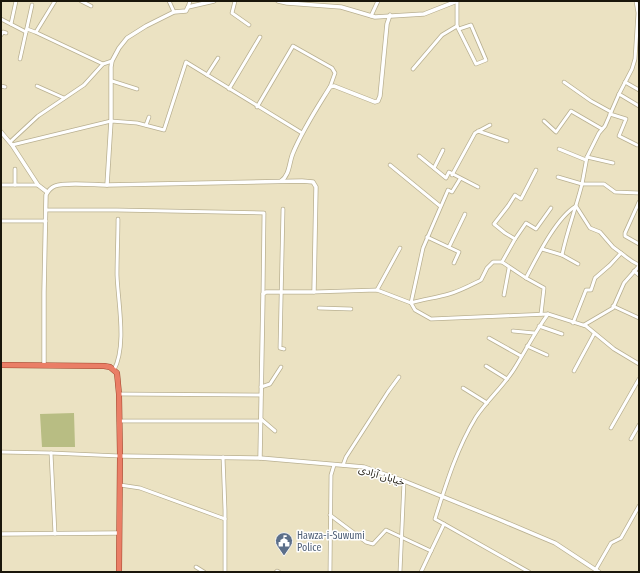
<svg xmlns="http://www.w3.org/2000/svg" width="640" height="573" viewBox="0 0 640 573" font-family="'Fira Sans Condensed','Noto Sans Arabic',sans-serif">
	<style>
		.green { fill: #b8bd83 }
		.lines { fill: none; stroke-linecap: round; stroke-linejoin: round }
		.minor-casing { stroke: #b9b091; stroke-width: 4.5 }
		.tertiary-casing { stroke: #b9b091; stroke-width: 5 }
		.trunk-casing { stroke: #9d452d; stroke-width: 6 }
		.minor { stroke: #fff; stroke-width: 3 }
		.tertiary { stroke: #fff; stroke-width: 3.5 }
		.trunk { stroke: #ea7e66; stroke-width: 5 }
		.labels { text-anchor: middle; stroke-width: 3; stroke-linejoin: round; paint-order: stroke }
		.street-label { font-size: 10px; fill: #1a160b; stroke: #fff }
		.service-label { font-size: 10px; fill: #4e5e75; stroke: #fff; text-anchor: start }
	</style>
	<rect width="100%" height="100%" fill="#ebe2c2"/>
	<path class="green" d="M74,413l1,34h-33l-2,-33z"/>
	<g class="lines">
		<g class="minor-casing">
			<g id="minor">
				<path d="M81,1l10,5"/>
				<path d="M169,1l5,11"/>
				<path d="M235,1l-3,12 17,12"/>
				<path d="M636,1l2,12 -3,46 -3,10 -13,25 -14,32 -6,7 -12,24 -5,27h22l11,8 24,1"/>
				<path d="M188,7l2,-6"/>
				<path d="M371,16l7,-15"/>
				<path d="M1,19l25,13"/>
				<path d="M11,24l5,-23"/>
				<path d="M457,26l19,38 10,-4 -15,-35 -12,4"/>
				<path d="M27,29l8,3 68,32"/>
				<path d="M36,32l19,-31"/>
				<path d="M1,35l2,-3 3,1"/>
				<path d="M20,59l12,-54"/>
				<path d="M413,69l29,-34 15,-9v-25"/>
				<path d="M207,75l11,-17"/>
				<path d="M112,81l25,8"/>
				<path d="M564,82l27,19 20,11"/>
				<path d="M625,82l14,8"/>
				<path d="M1,86l4,1"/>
				<path d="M37,86l27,12"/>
				<path d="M229,89l31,-52"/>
				<path d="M619,94l20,12"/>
				<path d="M257,107l36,-61 39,22 3,5 -5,14"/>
				<path d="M610,114l16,5 -7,17 18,9"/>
				<path d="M544,121l12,11 15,-21 31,18"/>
				<path d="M146,125l3,-8"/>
				<path d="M478,131l29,10"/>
				<path d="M10,142l28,-26 46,-31 19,-21 9,-3"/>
				<path d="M12,145l99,-24 26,2 27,7 22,-68 116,71"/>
				<path d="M559,149l27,11"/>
				<path d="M419,156l27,22 3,-6 29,15"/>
				<path d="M587,157l26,6"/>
				<path d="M390,165l50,41"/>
				<path d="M434,168l9,-18"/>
				<path d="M452,175l23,-42 15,-8"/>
				<path d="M1,185h37"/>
				<path d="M15,185v-16"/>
				<path d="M639,202l-14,31v3l14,8"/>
				<path d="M283,209l-3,139 4,1"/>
				<path d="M46,210h71l147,3 -1,81"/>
				<path d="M1,221h45"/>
				<path d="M427,237l32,15 -5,11"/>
				<path d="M515,239l11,-16 10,6 15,-21"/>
				<path d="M449,247l16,-33"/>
				<path d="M542,249l20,6c5,-24 14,-47 20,-71l-24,-7"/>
				<path d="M621,253c7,5 9,8 18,12"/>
				<path d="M562,255l16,9"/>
				<path d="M502,262l24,16c11,-21 30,-60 50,-72l14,22 10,4 13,15 8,6 -11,12 -15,13 -4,12h-5l-13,33"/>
				<path d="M634,271l5,4"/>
				<path d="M526,278l18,10 -3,26"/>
				<path d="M377,290l23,-42"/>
				<path d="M314,292l63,-2 34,13 4,7 16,9 117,-5 38,12 28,23 25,15"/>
				<path d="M504,295l5,-27"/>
				<path d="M411,303c12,-4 25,-5 38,-9 11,-3 22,-9 32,-14l6,-12 6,-6h9l13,-23 -10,-6 -11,-9 14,-18 7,-11 6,4 15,-29"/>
				<path d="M411,303l12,-55 25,-58 4,2 8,-13"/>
				<path d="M613,306l26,12"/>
				<path d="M319,308l32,1"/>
				<path d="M584,325l29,-17 11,-25 15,-17"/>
				<path d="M539,326l23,8"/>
				<path d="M513,331l21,2"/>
				<path d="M489,338l32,18"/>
				<path d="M527,346l20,9"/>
				<path d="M486,366l21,13"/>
				<path d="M114,370c13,-25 4,-67 3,-95 0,-19 1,-38 1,-56"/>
				<path d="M574,371l20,-37"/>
				<path d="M261,387l9,-3 11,-17"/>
				<path d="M463,388l24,15"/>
				<path d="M119,394l142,1"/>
				<path d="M261,419l14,12"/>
				<path d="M119,421h142"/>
				<path d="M611,428l28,-49"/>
				<path d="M631,439l8,-14"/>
				<path d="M1,452l50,1 69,3"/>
				<path d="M51,453l4,81"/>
				<path d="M223,457l2,53v62"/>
				<path d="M343,465l3,-8 42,-65 11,-15"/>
				<path d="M120,485l20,3 85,31"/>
				<path d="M330,515l36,27 7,2 13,-14 45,21 13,-27 -9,-5c11,-35 22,-71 41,-102 12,-18 29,-32 40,-51 11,-18 19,-34 32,-52"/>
				<path d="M444,524l85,48"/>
				<path d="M196,567l8,5"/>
				<path d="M596,569l15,-26 10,-5 18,-32"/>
				<path d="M276,572l1,-1 2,1"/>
				<path d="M330,572l1,-97 3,-10"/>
				<path d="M400,572l4,-91"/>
				<path d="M421,572l10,-21"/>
			</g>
		</g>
		<g class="tertiary-casing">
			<g id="tertiary">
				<path d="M278,1l9,2 54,4 34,10 49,-3 33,-13"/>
				<path d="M1,132l11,13 26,40 9,7"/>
				<path d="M281,181c9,-6 8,-19 12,-28 10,-24 24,-45 37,-66l4,-1 41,16 3,-1 2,-5 7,-72 3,-9"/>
				<path d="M107,185l4,-64v-54l1,-6 7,-13 8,-10 19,-12 28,-14 12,-1 2,-4 26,-6"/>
				<path d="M44,365v-73l2,-97c2,-4 4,-7 9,-9 10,-4 40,-1 52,-1l195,-4 11,1 3,5 -2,105h-48l-3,2 -3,164"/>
				<path d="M120,456l140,2 104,9 40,14 94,38 57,24 44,29"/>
				<path d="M1,534l118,-1"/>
			</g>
		</g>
		<g class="trunk-casing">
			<path id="trunk" d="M1,365l103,1 6,1 7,6 2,21 1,62 -1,116"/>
		</g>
		<use href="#minor" class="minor"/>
		<use href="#tertiary" class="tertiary"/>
		<use href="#trunk" class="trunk"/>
	</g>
	<defs>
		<g id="civic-pin" transform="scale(0.9)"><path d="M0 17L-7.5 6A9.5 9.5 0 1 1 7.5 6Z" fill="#5c6f8a" stroke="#fff"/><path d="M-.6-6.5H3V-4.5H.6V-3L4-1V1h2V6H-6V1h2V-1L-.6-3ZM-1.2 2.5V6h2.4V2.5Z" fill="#fff"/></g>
	</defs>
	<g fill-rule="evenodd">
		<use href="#civic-pin" x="284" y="541"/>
	</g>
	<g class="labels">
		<g class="street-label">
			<text transform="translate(382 475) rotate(17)" y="4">خیابان آزادی</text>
		</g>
		<g class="service-label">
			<text x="297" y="539">Hawza-i-Suwumi<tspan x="297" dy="12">Police</tspan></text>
		</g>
	</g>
	<rect width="640" height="573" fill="none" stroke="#1a160b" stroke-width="4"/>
</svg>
